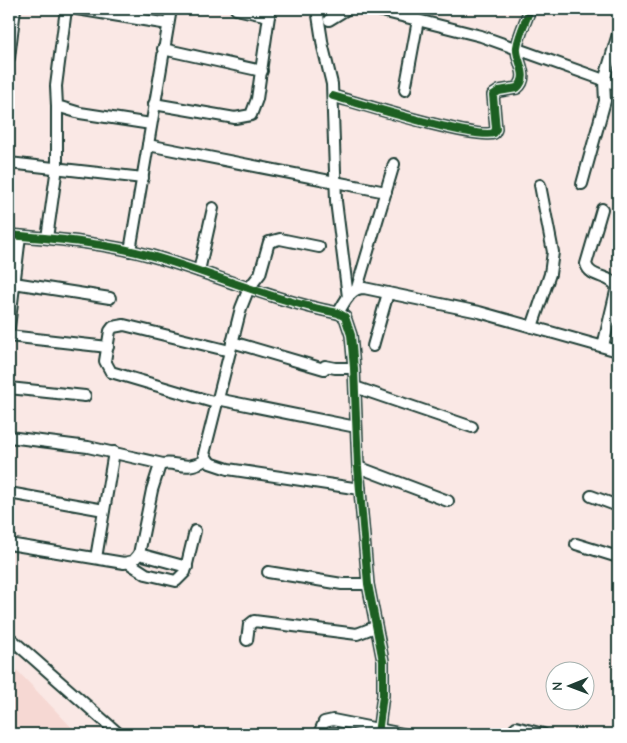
<svg xmlns="http://www.w3.org/2000/svg" width="627" height="743" viewBox="0 0 627 743" font-family="'Comic Neue',sans-serif">
	<style>
		.built { fill: #f6d8d3 }
		.lines { fill: none; stroke-linecap: round; stroke-linejoin: round }
		.street-casing { stroke: #1f3d34; stroke-width: 14 }
		.street { stroke: #fff; stroke-width: 10 }
		.cycleway-casing { stroke: #fff; stroke-width: 11 }
		.cycleway { stroke: #1b5e20; stroke-width: 8 }
	</style>
	<rect width="100%" height="100%" fill="#fae8e5"/>
	<filter id="ink" filterUnits="userSpaceOnUse"><feTurbulence type="fractalNoise" baseFrequency=".02" numOctaves="2"/><feDisplacementMap in="SourceGraphic" scale="10" xChannelSelector="R" yChannelSelector="G"/><feConvolveMatrix kernelMatrix="1 2 1 2 8 2 1 2 1" color-interpolation-filters="sRGB"/></filter>
	<g filter="url(#ink)">
		<path class="built" d="M9,663h1l68,71h-69z"/>
		<g class="lines">
			<g class="street-casing">
				<g id="street">
					<path d="M66,9l-10,77 1,20 23,7 71,11"/>
					<path d="M77,9l91,15"/>
					<path d="M236,9l33,7"/>
					<path d="M317,9l6,38 9,37 4,117 12,96"/>
					<path d="M374,9l107,27 137,49"/>
					<path d="M329,20l18,-11"/>
					<path d="M163,49l99,22"/>
					<path d="M9,58l6,-49"/>
					<path d="M405,90l13,-70"/>
					<path d="M333,96c25,7 143,44 161,37l2,-4 -3,-34 6,-4 18,-3c14,-12 -2,-28 0,-41 2,-13 9,-26 13,-38"/>
					<path d="M154,104l81,14 16,-3 6,-16 13,-90"/>
					<path d="M148,145l238,47"/>
					<path d="M9,163l134,15"/>
					<path d="M582,184l23,-83 -1,-20 14,-47"/>
					<path d="M602,209l-16,55c4,15 24,10 31,23l-14,59"/>
					<path d="M9,235c47,4 97,8 143,21 62,18 122,45 186,57l7,4 6,18 3,33 4,99 10,117 15,77v34l-5,39"/>
					<path d="M47,238l10,-71v-61"/>
					<path d="M319,247l-39,-8 -11,3 -9,32 -11,14 -8,20 -37,146 6,9 18,6 132,20"/>
					<path d="M130,251l41,-242"/>
					<path d="M199,271l14,-63"/>
					<path d="M14,283l96,15"/>
					<path d="M357,288l37,-124"/>
					<path d="M338,313c7,-11 12,-25 26,-25l115,24 139,39"/>
					<path d="M532,327l18,-53 3,-22 -13,-67"/>
					<path d="M9,328l11,-92"/>
					<path d="M9,336l99,11"/>
					<path d="M232,342l92,27"/>
					<path d="M373,346l15,-53"/>
					<path d="M325,366l10,2h19"/>
					<path d="M355,387l117,40"/>
					<path d="M9,388l76,8"/>
					<path d="M217,399l139,28"/>
					<path d="M216,403l-105,-31 -6,-11 5,-30 3,-4 11,-2 106,26"/>
					<path d="M9,437l79,10 75,17"/>
					<path d="M358,467l90,34"/>
					<path d="M9,493l95,17"/>
					<path d="M591,496l27,10"/>
					<path d="M9,544l115,19 9,-2 6,-7 13,-64 8,-25c13,-6 25,8 45,-5"/>
					<path d="M576,544l42,13"/>
					<path d="M139,554l48,13"/>
					<path d="M96,558l18,-106"/>
					<path d="M129,563l17,11 30,7 9,-9 10,-41"/>
					<path d="M268,572l74,12h26"/>
					<path d="M9,637l110,97"/>
					<path d="M247,640l2,-15 5,-4 103,13 18,-7"/>
					<path d="M516,727l27,7"/>
					<path d="M319,734l5,-12 9,-2 70,14"/>
				</g>
			</g>
			<use href="#street" class="street"/>
			<g class="cycleway-casing">
				<g id="cycleway">
					<path d="M333,96c25,7 143,44 161,37l2,-4 -3,-34 6,-4 18,-3c14,-12 -2,-28 0,-41 2,-13 9,-26 13,-38"/>
					<path d="M9,235c47,4 97,8 143,21 62,18 122,45 186,57l7,4 6,18 3,33 4,99 10,117 15,77v34l-5,39"/>
				</g>
			</g>
			<use href="#cycleway" class="cycleway"/>
		</g>
	</g>
	<rect width="627" height="743" fill="none" stroke="#fff" stroke-width="30"/>
	<rect x="15" y="15" width="597" height="713" fill="none" stroke="#1f3d34" stroke-width="2" filter="url(#ink)"/>
	<g transform="translate(570 686) rotate(269)"><circle r="24" fill="#ffffff" stroke="#a5b1ae"/>
	<path d="M0-4L9 19L0 12L-9 19Z" fill="#1f3d34"/>
	<text y="-8" font-size="14" font-weight="bold" text-anchor="middle" fill="#1f3d34">N</text>
	</g>
</svg>
